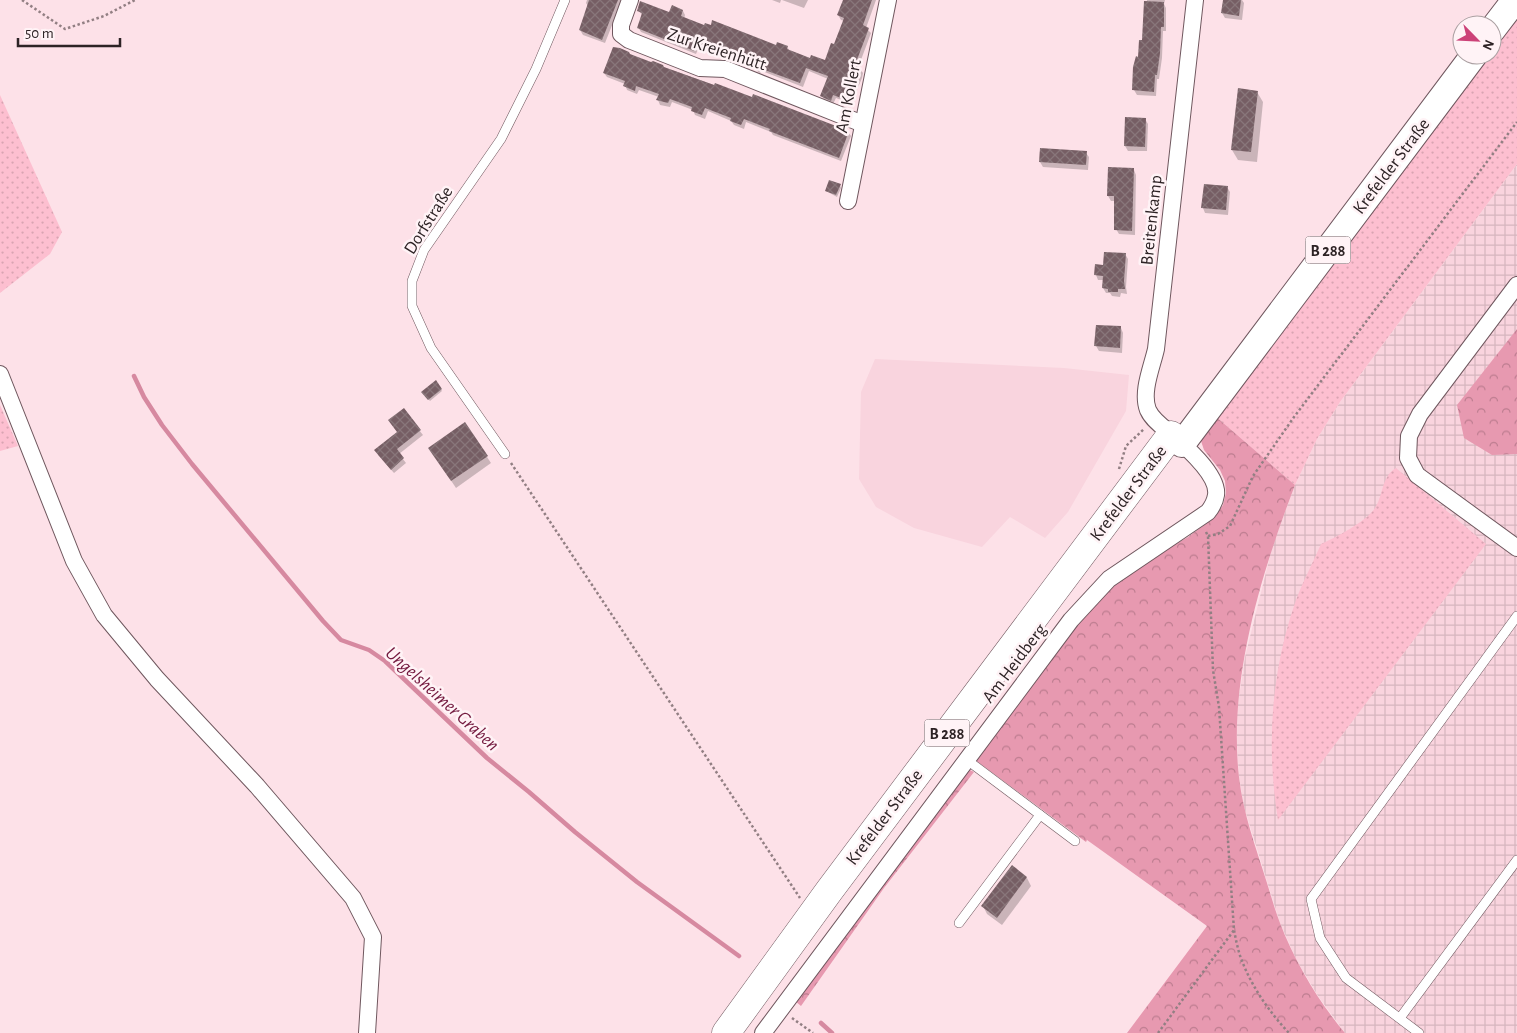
<svg xmlns="http://www.w3.org/2000/svg" width="1517" height="1033" viewBox="0 0 1517 1033" font-family="'Alegreya Sans',sans-serif">
	<style>
		.built { fill: #f9d4de }
		.industrial { fill: url(#industrial-grid) }
		.grass { fill: url(#grass-dots) }
		.forest { fill: url(#forest-crowns) }
		.shadow { fill: #0003 }
		.lines { fill: none; stroke-linecap: round; stroke-linejoin: round }
		.stream { stroke: #d689a0; stroke-width: 4.5 }
		.building { fill: url(#building-cross-hatch) }
		.lane-casing { stroke: #6f575e; stroke-width: 10 }
		.street-casing { stroke: #6f575e; stroke-width: 18 }
		.primary-casing { stroke: #6f575e; stroke-width: 28 }
		.highway-casing { stroke: #6f575e; stroke-width: 29 }
		.path { stroke: #927f83; stroke-width: 2.5; stroke-dasharray: 2.5 2.5; stroke-linecap: butt }
		.lane { stroke: #fff; stroke-width: 9 }
		.street { stroke: #fff; stroke-width: 16 }
		.primary { stroke: #fff; stroke-width: 26 }
		.highway { stroke: #fff; stroke-width: 28 }
		.labels { text-anchor: middle; stroke-width: 5; stroke-linejoin: round; paint-order: stroke }
		.shield { fill: #fff3f6; stroke: #6c6164; stroke-width: 1 }
		.shield-label { font-size: 16px; font-weight: bold; fill: #2d2325 }
		.street-label { font-size: 18px; fill: #2d2325; stroke: #fff3f6 }
		.water-label { font-size: 19px; font-style: italic; fill: #741a3f; stroke: #fff3f6 }
	</style>
	<defs>
		<pattern id="industrial-grid" width="8" height="8" patternUnits="userSpaceOnUse" patternTransform="scale(1.25)"><rect width="8" height="8" fill="#f9d4de"/><path d="M0 4h8M4 0v8" fill="none" stroke="#d6b6be"/></pattern>
		<pattern id="grass-dots" width="8" height="8" patternUnits="userSpaceOnUse" patternTransform="scale(1.25)"><rect width="8" height="8" fill="#fdbfd0"/><path d="M2 2h.1M6 6h.1" fill="none" stroke="#d9a4b2" stroke-width="1.8" stroke-linecap="round"/></pattern>
		<pattern id="forest-crowns" width="20" height="18" patternUnits="userSpaceOnUse" patternTransform="scale(1.25)"><rect width="20" height="18" fill="#e799b0"/><path d="M2 6a3 3 0 1 1 6 0M12 15a3 3 0 1 1 6 0" fill="none" stroke="#bc7c8f"/></pattern>
		<pattern id="building-cross-hatch" width="8" height="8" patternUnits="userSpaceOnUse" patternTransform="scale(1.25)"><rect width="8" height="8" fill="#765e64"/><path d="M0 0l8 8M0 8l8-8" fill="none" stroke="#88767a"/></pattern>
	</defs>
	<rect width="100%" height="100%" fill="#fde1e8"/>
	<path class="built" d="M875,359l189,9 65,7 -3,36 -58,101 -23,26 -35,-21 -28,30 -68,-19 -38,-21 -17,-28 2,-87z"/>
	<path class="industrial" d="M1517,164v869h-172l-27,-37 -21,-35 -17,-38 -36,-116 -5,-30 -2,-31v-36l8,-53 28,-113 22,-59 22,-46 23,-37z"/>
	<g class="grass">
		<path d="M1517,13v151l-177,238 -23,37 -22,46 -81,-70 272,-360h6v-9z"/>
		<path d="M0,95l62,137 -12,22 -50,39z"/>
		<path d="M0,405l18,41 -18,5z"/>
		<path d="M1396,468l90,76 -208,276c-12,-74 -7,-149 18,-220 7,-19 17,-37 25,-56 14,-6 46,-23 54,-36 9,-14 6,-31 21,-40z"/>
	</g>
	<g class="forest">
		<path d="M1517,329v125l-25,1 -28,-17 -7,-33z"/>
		<path d="M1214,415l81,70c-34,89 -67,196 -56,292 4,36 17,71 28,106 4,13 8,27 13,40 15,39 38,78 65,110h-218l80,-107 -120,-86 -1,2 -111,-82 56,-79 69,-85 42,-33 46,-26 27,-20 8,-12 3,-12 -1,-12 -5,-11 -16,-20 -3,-9 2,-12z"/>
		<path d="M968,769l6,3 -90,116 -83,118 -6,-5z"/>
	</g>
	<g class="shadow">
		<path d="M587,0h35l-17,43 -22,-8 -3,-5 8,-24 -2,-3z"/>
		<path d="M772,0h9l-1,3z"/>
		<path d="M782,0h26l-4,8z"/>
		<path d="M845,0h31l-10,28 5,5 -13,35 2,1 3,4 -1,5 -11,26 -15,-6 -3,6 -9,-4 -2,-4 6,-17 -19,-8 -6,16 -41,-16 -2,2 -7,-5 -24,-9 -2,1 -28,-13 -3,7 -55,-22 -3,-5 5,-11 -5,-6 32,4 13,-3 2,4 -1,4 21,8 71,19 11,1 3,4 21,8 14,2 10,-15 9,-25 -3,-1 -3,-5z"/>
		<path d="M1147,0h18l-1,4 2,4v23h-3l-1,27 -3,21h-2l-1,17 -19,-1 -3,-5 9,-49z"/>
		<path d="M1224,0h18l2,3 -2,17 -17,-2 -3,-5z"/>
		<path d="M629,55l219,77 3,4 -10,25 -68,-26 -2,-3 -25,-10 -2,7 -10,-4 -3,-4 -23,-10 -3,8 -10,-4 -2,-5 -21,-8 -2,5 -10,-2 -2,-5 1,-3 -20,-7 -2,4 -10,-4 -2,-6 -18,-7 -3,-4z"/>
		<path d="M1257,92l6,10 -6,60 -19,-2 -6,-10z"/>
		<path d="M1145,119l3,5 -1,27h-19l-3,-5z"/>
		<path d="M1086,153l3,4 -1,13 -45,-3 -3,-5z"/>
		<path d="M1134,170l2,5 -1,60 -16,-1 -3,-5v-28h-5l-3,-5z"/>
		<path d="M840,185l1,3 -4,9 -11,-6z"/>
		<path d="M1227,187l3,5 -2,23 -23,-2 -2,-5z"/>
		<path d="M1125,254l3,5 -2,28 1,7 -6,-1 -1,4 -8,-1 -2,-3h-4l-3,-5 1,-8h-6l-2,-5 8,-9z"/>
		<path d="M1121,328l2,5 -1,20 -23,-2 -3,-5z"/>
		<path d="M435,382l7,9 -12,10 -6,-7z"/>
		<path d="M403,410l20,25 -24,19 7,9 -12,10 -16,-18 20,-22z"/>
		<path d="M465,424l26,39 -35,25 -22,-33z"/>
		<path d="M1012,867l15,11 4,8 -29,39 -15,-11 -4,-8z"/>
	</g>
	<g class="lines">
		<g class="stream">
			<path d="M134,376l10,21 18,28 30,39 131,157 18,19 28,10 16,11 102,97 42,34 46,40 62,50 102,74"/>
			<path d="M821,1023l11,10"/>
		</g>
	</g>
	<g class="building">
		<path d="M589,0h29l-16,40 -23,-10z"/>
		<path d="M843,0h29l-9,25 6,3 -14,37 6,3 -1,6 -11,27 -16,-6 -2,6 -11,-5 8,-20 -22,-8 -6,15 -41,-15 -2,1 -7,-3 -1,-2 -23,-9 -2,1 -27,-12 -3,7 -57,-23 5,-15 -5,-2 3,-10 29,11 3,-7 11,5 -2,6 23,9 1,-2 6,2 1,-5 64,25 1,-3 11,4 -1,3 23,9 1,-3 14,5 6,-17 3,1 10,-26 -7,-3z"/>
		<path d="M1223,0h18l-2,16 -18,-3z"/>
		<path d="M1144,1l20,1v25h-3l-1,26 -3,22h-2l-1,17 -22,-2 1,-23 3,-11 2,1 1,-17h3z"/>
		<path d="M613,47l7,1 9,4 1,2 21,8 2,-1 10,4 1,2 50,18 1,-2 37,14 1,-3 96,37 -10,27 -70,-27 1,-2 -26,-10 -3,6 -11,-4 1,-3 -26,-10 -3,7 -11,-4 1,-4 -22,-8 -2,4 -12,-3 3,-6 -23,-8 -1,5 -12,-5 2,-5 -22,-8z"/>
		<path d="M1238,88l20,3 -7,61 -20,-2z"/>
		<path d="M1125,117l21,1 -1,29 -21,-1z"/>
		<path d="M1040,148l47,3 -1,14 -47,-3z"/>
		<path d="M1108,167l26,1 -2,63 -18,-1v-34h-7z"/>
		<path d="M829,180l12,4 -5,11 -11,-4z"/>
		<path d="M1204,184l24,2 -2,24 -25,-2z"/>
		<path d="M1104,252l22,1 -2,28 1,8h-7v3h-10v-3l-6,-1 1,-12 -9,-1 1,-11 8,1z"/>
		<path d="M1096,325l25,1 -1,22 -26,-2z"/>
		<path d="M436,380l6,9 -14,11 -7,-8z"/>
		<path d="M404,408l17,22 -24,19 7,9 -13,12 -17,-20 23,-18 -9,-12z"/>
		<path d="M465,422l23,34 -37,25 -23,-33z"/>
		<path d="M1012,865l15,12 -30,41 -16,-12z"/>
	</g>
	<g class="lines">
		<g class="lane-casing">
			<g id="lane">
				<path d="M505,454l-74,-106 -19,-42v-25l12,-31 77,-111 35,-70 29,-69"/>
				<path d="M967,760l108,81"/>
				<path d="M959,923l81,-108"/>
				<path d="M1400,1018l117,-158"/>
				<path d="M1419,1033l-73,-55 -26,-40 -9,-39 206,-283"/>
			</g>
		</g>
		<g class="street-casing">
			<g id="street">
				<path d="M630,0l-9,25v9l8,6 71,28 25,1 138,55"/>
				<path d="M848,201l40,-201"/>
				<path d="M1517,285l-97,129 -11,22 -1,22 9,17 100,73"/>
				<path d="M0,374l74,187 30,54 53,64 100,107 96,112 20,39 -6,96"/>
				<path d="M763,1033l308,-413 38,-41 99,-67c4,-5 7,-10 8,-17 3,-20 -33,-51 -47,-63 -8,-6 -17,-13 -21,-22 -7,-18 4,-43 8,-61l39,-349"/>
			</g>
		</g>
		<g class="primary-casing">
			<g id="primary">
				<path d="M1492,30l23,-30"/>
				<path d="M1182,444l292,-389"/>
			</g>
		</g>
		<g class="highway-casing">
			<path id="highway" d="M726,1033l103,-142 342,-456"/>
		</g>
		<g class="path">
			<path d="M22,0l43,29 39,-13 31,-16"/>
			<path d="M511,463l289,435"/>
			<path d="M1119,469l7,-23 18,-17"/>
			<path d="M1206,532l2,4 5,134 6,37 15,223c2,10 4,21 8,31 10,26 28,52 47,72"/>
			<path d="M1208,536l10,-2 12,-8 23,-50 41,-59 223,-295"/>
			<path d="M792,1018l21,15"/>
			<path d="M1158,1033l76,-103"/>
		</g>
		<use href="#lane" class="lane"/>
		<use href="#street" class="street"/>
		<use href="#primary" class="primary"/>
		<use href="#highway" class="highway"/>
	</g>
	<g class="labels">
		<g class="shield">
			<rect x="1305.5" y="236.5" width="45" height="27" rx="4"/>
			<rect x="924.5" y="719.5" width="45" height="27" rx="4"/>
		</g>
		<g class="shield-label">
			<text x="1328" y="256">B 288</text>
			<text x="947" y="739">B 288</text>
		</g>
		<g class="street-label">
			<text transform="translate(717 49) rotate(18)" y="6">Zur Kreienhütt</text>
			<text transform="translate(848 96) rotate(-79)" y="6">Am Kollert</text>
			<text transform="translate(1391 166) rotate(-53)" y="6">Krefelder Straße</text>
			<text transform="translate(428 220) rotate(-58)" y="6">Dorfstraße</text>
			<text transform="translate(1151 220) rotate(-84)" y="6">Breitenkamp</text>
			<text transform="translate(1128 493) rotate(-53)" y="6">Krefelder Straße</text>
			<text transform="translate(1014 663) rotate(-53)" y="6">Am Heidberg</text>
			<text transform="translate(884 817) rotate(-53)" y="6">Krefelder Straße</text>
		</g>
		<g class="water-label">
			<text transform="translate(443 698) rotate(42)" y="7">Ungelsheimer Graben</text>
		</g>
	</g>
	<g transform="translate(1477 40) rotate(114)"><circle r="24" fill="#fff3f6" stroke="#aba0a2"/>
	<path d="M0-4L9 19L0 12L-9 19Z" fill="#cc4278"/>
	<text y="-8" font-size="14" font-weight="bold" text-anchor="middle" fill="#2d2325">N</text>
	</g>
	<path d="M18 38v8h102v-8" fill="none" stroke="#2d2325" stroke-width="2.5"/>
	<text x="25" y="38" font-size="15" fill="#2d2325" stroke="#fff3f6" stroke-width="4" paint-order="stroke">50 m</text>
</svg>
